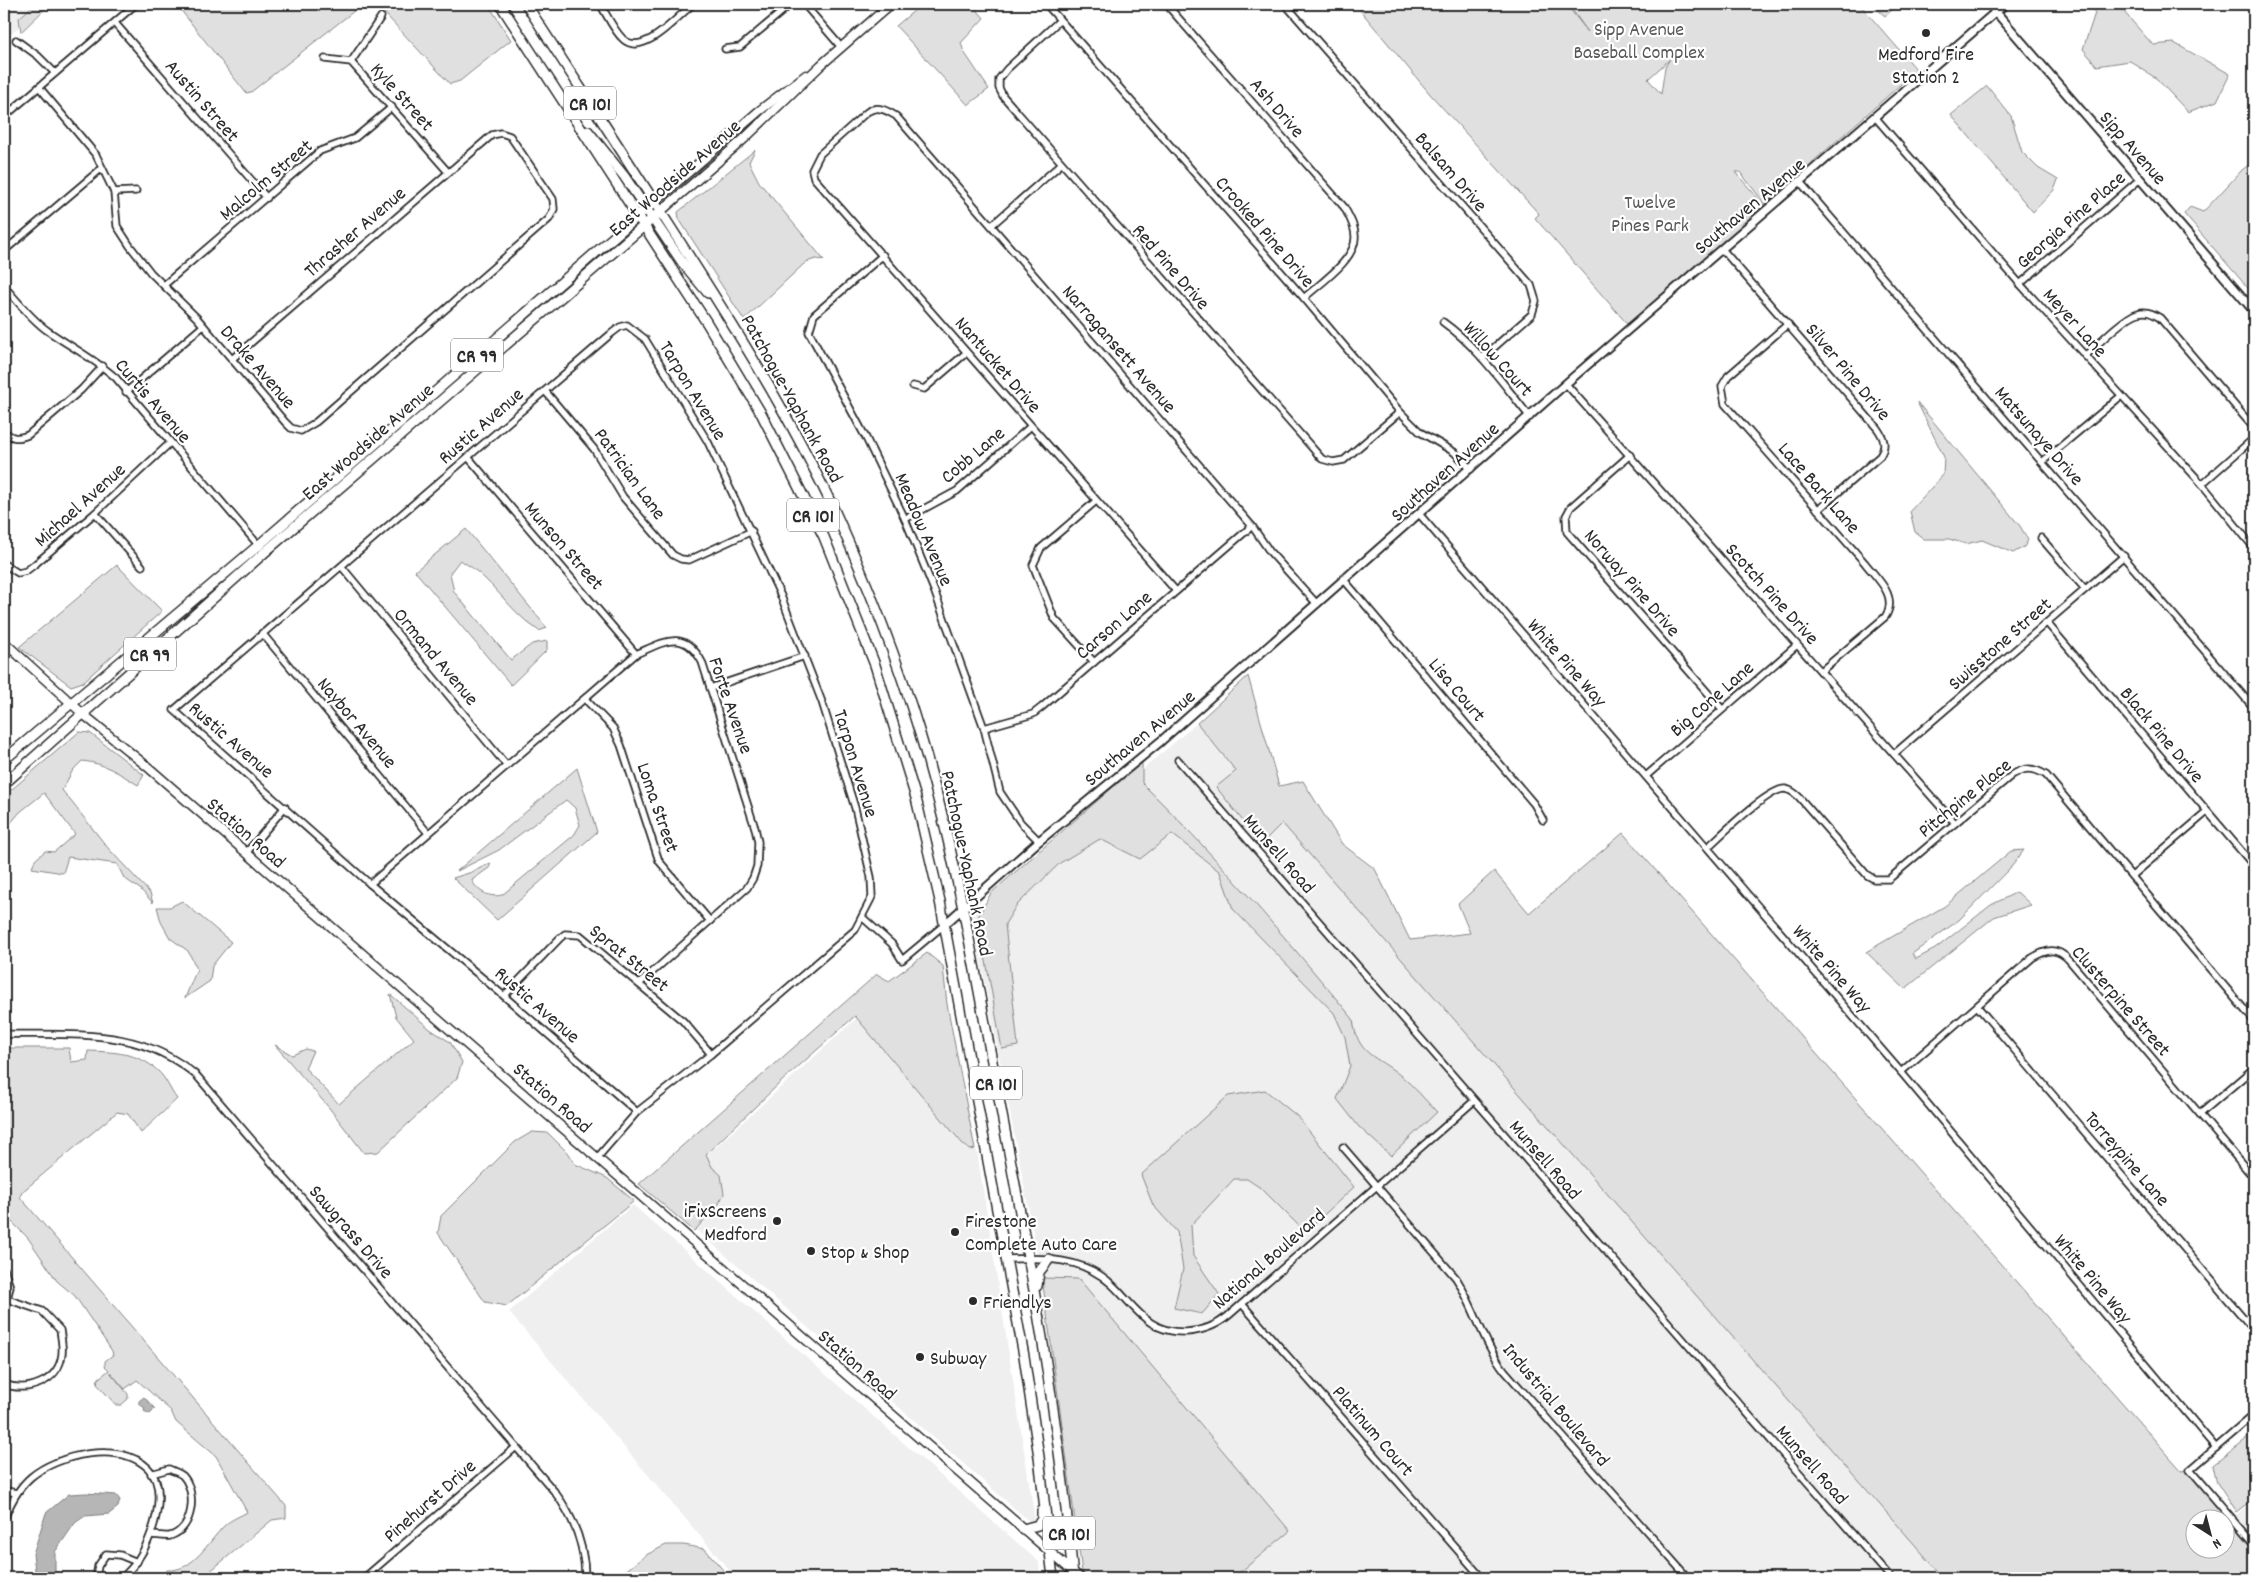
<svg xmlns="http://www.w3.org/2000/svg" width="2258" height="1582" viewBox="0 0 2258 1582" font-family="Dekko,sans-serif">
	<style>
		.built { fill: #efefef }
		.green { fill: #e0e0e0; stroke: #868686; fill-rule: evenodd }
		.water { fill: #b6b6b6; stroke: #7e7e7e }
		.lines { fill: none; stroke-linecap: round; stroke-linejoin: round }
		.minor-casing { stroke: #2b2b2b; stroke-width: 9 }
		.tertiary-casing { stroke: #2b2b2b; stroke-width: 11 }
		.secondary-casing { stroke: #2b2b2b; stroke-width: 11 }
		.primary-casing { stroke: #2b2b2b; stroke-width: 12 }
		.minor { stroke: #fff; stroke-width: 5.5 }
		.tertiary { stroke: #fff; stroke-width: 7 }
		.secondary { stroke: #fff; stroke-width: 8 }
		.primary { stroke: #fff; stroke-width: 9 }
		.poi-dot { fill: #2b2b2b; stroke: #fff; stroke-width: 2 }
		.labels { text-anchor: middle; stroke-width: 4.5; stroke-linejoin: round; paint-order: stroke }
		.shield { fill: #fff; stroke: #6b6b6b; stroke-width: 1 }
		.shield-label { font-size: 19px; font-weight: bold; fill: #2b2b2b }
		.park-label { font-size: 20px; fill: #585858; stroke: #fff }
		.poi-label { font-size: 20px; fill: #2b2b2b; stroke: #fff; text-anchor: start }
		.street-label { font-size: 20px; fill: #2b2b2b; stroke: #fff }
	</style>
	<rect width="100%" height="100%" fill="#fff"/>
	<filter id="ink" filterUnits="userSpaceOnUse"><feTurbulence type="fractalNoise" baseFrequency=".02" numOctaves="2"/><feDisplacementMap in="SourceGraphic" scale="10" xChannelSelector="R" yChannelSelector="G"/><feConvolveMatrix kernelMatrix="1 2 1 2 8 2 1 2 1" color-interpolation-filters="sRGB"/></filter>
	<g filter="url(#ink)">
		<g class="built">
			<path d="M4,4h42l-42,36z"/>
			<path d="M1197,723l39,48 -19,16 45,56 20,-21 662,756h-711l57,-47 -248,-253 -70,-362z"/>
			<path d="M860,1015l117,136 58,369 -5,2 -370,-324z"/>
			<path d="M633,1205l406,357 1,16h-304l-227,-266z"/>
			<path d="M2254,1501v42l-21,-23z"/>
		</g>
		<g class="green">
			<path d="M35,4h15l-29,28 -2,-14z"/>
			<path d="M176,4h198l-15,3 -108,85 -5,1z"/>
			<path d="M376,4h112l23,36 -51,41 -10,3z"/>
			<path d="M922,4h50l12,14 -23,25 3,9 25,37 -21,16 -72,-79z"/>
			<path d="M1355,4h211l22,28 -20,-28h296l-3,2 56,64 -152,134 -25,-32h-5l30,34 -136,120 -94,-108 4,-4 -109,-120zM1670,59l-5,8 -4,27 -13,-15z"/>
			<path d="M1871,4h28l-14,12z"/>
			<path d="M2089,4h28l36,41 21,-2 56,31 -13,27 -29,11 -31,-33 -27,-18 -33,5 -14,-17 12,-36z"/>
			<path d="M1987,86l24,30 11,36 16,16 20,12 -4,10 -21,22 -82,-97z"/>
			<path d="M755,150l-6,12 10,20 65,78 -8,-1 -10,3 -62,58 -65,-101 -1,-7z"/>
			<path d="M2254,161v134l-70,-81 6,-7 13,5 39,-42z"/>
			<path d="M1917,402l103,124 8,14 -4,7 -11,6 -31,-13 -16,4 -17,-5h-25l-9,-7 -5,-21 33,-36 1,-18z"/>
			<path d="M466,529l81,99 -8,3c-31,-20 -47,-54 -79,-71l-10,13 4,19 57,68 21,-16 15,-3v9l-36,35 -96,-114z"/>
			<path d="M117,565l45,46 -79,71 -12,4 -52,-39z"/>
			<path d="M1248,676l31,110 24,-5 39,63 33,25 35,71 60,-7 -12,-29 36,-33 35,42 94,-80 559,638 8,-1 64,75v33h-310l-662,-755 -21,21 -45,-57 20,-16 -39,-48zM2196,1520h30v30h-30z"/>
			<path d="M79,732l11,1 54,42 -6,10c-19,-12 -34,-22 -56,-24l-9,9 -11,20 46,58 42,45 3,10 -13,-14 -16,-11 -7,-14 -49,-7 -5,16 -31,-5 3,-8 10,-9 9,1 21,-18 -31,-41 -24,19 -16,19v-35z"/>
			<path d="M1142,762v21c75,74 144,155 211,236 4,37 23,36 48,57 13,10 24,24 36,36l-46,44 -32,-29 -22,-28 13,-33 -5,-29 -11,-24 -101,-104 -13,-37 -48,-38 -32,25 -40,-20 -40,24 -44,43 -11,18 13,122 -16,3 -24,-132 13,-24z"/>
			<path d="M577,768l20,64 -100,88 -44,-42 19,-6 19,-9 -2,5 -17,12c5,12 18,18 30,15l72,-60 6,-10 -5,-17 -9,-8 -67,50 -42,21z"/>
			<path d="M2024,850l-12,16 -53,54 -47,34 4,5 19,-10 56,-44 26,-13 14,13 -37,12 -89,72 -39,-37 79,-46 66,-55z"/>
			<path d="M182,901l49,41 -19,24 -2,15 -25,17 12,-29 -9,-18 -18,-13 -9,-16 -4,-15h13z"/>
			<path d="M927,953l16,13 4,38 28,145 -5,1 -8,-7 -107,-127 -75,67 -74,71 6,13 9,8 3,19 -7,13 -23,24 -55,-47 238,-210 12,7z"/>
			<path d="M390,994l40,35 20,13 12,20 -5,16 -79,74 -14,1 -34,-44 -55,-64 17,10 14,-6 7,2 -8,17 34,36 75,-65 -18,-22z"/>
			<path d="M4,1048h65l2,14 16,-2 1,-9c25,1 50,1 70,20 8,7 12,19 19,28l-36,34 -13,-19 -11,-2 -95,80 -2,5 266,309v12l-14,2 -70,58 -40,-1 5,-7c26,2 41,-28 57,-44 7,-7 15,-9 23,-14l-31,-56 -40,-34 -5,-11 -34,-31 -12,9 -15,-17 18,22v5l-7,6h-5l-19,-21 1,-5 11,-9 -4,-4v-5l8,-6 -1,-4 -37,-55 -18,-15 -29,-43 -24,-24z"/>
			<path d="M1265,1090l32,26 57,71 -41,38 -12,3 -39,-39 -15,-10h-13l-43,46 2,31 26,38 -17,20 -28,-6 9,-39 -6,-37 -24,-27 -12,-30 87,-79z"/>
			<path d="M532,1132l16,1 18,18 9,13 32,14 27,23 -127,105 -22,-4 -47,-69 3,-17 74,-74z"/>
			<path d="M1042,1278l37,1 211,252 -57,47h-144l-7,-6z"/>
			<path d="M2254,1433v67l-17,13 -20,-30 -4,-18z"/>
			<path d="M666,1545h18l21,4 25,29h-114l30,-23z"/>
		</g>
		<g class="water">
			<path d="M144,1397l11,12 -5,5 -6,-3 1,-3 -6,-4v-3z"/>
			<path d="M86,1493l30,2 4,5 -2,7 -9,7 -24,2 -10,7 -20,29v26h-19l-3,-24 13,-41 23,-19z"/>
		</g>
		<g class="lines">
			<g class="minor-casing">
				<g id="minor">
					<path d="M600,4c7,11 14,27 23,35 20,19 55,-23 70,-35"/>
					<path d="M804,4l37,43"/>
					<path d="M1046,4l258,294 96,114 20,20 34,20 17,17"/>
					<path d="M1166,4l178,203c5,9 11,19 11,29 2,23 -36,48 -51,62"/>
					<path d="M1285,4l246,281 5,16 -4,13 -50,44"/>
					<path d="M1059,21l-52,48 -8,10v9l4,8 319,363 11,3 11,-2 56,-48"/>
					<path d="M115,23l152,175"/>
					<path d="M16,40l22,16 17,17"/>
					<path d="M725,49l15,-2 51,-43"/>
					<path d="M325,59l26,3 97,110"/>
					<path d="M351,62l30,-45"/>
					<path d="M39,87l57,68 18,37 3,34 13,20 21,27 46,45 88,104 6,6 10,3 15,-9 233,-203 5,-10 -1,-10 -43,-63 -9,-3 -9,2 -260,224"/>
					<path d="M4,117l132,-113"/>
					<path d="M1875,117l145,167 182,200 52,64"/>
					<path d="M1801,183l453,525"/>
					<path d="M114,192l22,-1"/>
					<path d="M992,225l69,-61"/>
					<path d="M1722,249l155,179c7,10 10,17 3,28l-62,54"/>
					<path d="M4,251l98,-83"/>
					<path d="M883,255l-69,60 -5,17 57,106 39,81 29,71 50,138 16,64 21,31 18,18"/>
					<path d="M2020,284l120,-105"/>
					<path d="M164,285l156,-134 35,-13 37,-31"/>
					<path d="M4,286c13,15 28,34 44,45 23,16 47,28 68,47l144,169"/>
					<path d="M1443,322c35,25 60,62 87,95"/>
					<path d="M1788,324l-60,52 -6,10 3,18 140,159c12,16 34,33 20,54l-64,54"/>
					<path d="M2085,356c11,-10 39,-39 53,-43 8,-3 15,0 22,5l94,110"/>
					<path d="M1566,384l389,439"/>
					<path d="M913,386l11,3 42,-36"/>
					<path d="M545,391l49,58 29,48 50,58 8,4 8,1 63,-29"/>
					<path d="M126,392l77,-66"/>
					<path d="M4,431c8,8 14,8 24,4l53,-45 22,-24"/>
					<path d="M1630,455l-59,52 -5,9 1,16 155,177"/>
					<path d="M468,457l168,197"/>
					<path d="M2042,462l79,-66"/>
					<path d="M2202,484l52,-46"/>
					<path d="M95,513l47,53"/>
					<path d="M1420,515l481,557 315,376"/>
					<path d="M905,519l52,-28 74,-65"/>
					<path d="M2041,538l44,51"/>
					<path d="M4,564l14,9 8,-2 8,-6 61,-52 75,-70"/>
					<path d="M342,567l165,199"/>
					<path d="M1345,581l189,223 9,16"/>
					<path d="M1176,591l-362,-413 -2,-8 8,-16 47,-42c11,-7 19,-2 29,4l356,410 18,26 47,52"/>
					<path d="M2047,623l207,243"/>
					<path d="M262,633l166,200"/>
					<path d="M1094,662l-40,-44 -21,-53 8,-17 55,-47"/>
					<path d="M710,688l95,-32"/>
					<path d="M585,699l28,29 8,17 38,116 51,60"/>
					<path d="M984,728l49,-14 9,-7 210,-181"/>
					<path d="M1894,754l230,-198"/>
					<path d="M1178,760l713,818"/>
					<path d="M1646,776l151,-131"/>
					<path d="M1708,847c13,-12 61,-59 77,-58 6,1 10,4 14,8l68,78 7,4h15l123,-104c13,-8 21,-8 34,0l208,246"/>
					<path d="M246,853l39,-46"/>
					<path d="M2132,876l75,-64"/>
					<path d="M370,884l266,-230c28,-12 48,-26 66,8l53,166 3,14 -1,24 -4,12 -6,10 -108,96"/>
					<path d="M862,917l30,27 10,16 42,-35"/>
					<path d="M504,996l56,-58 5,-4 15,1 103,86 28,33"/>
					<path d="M1977,1006l277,324"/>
					<path d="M4,1034c71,2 135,-8 193,42l357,415c19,25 31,55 31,87"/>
					<path d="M1901,1072l131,-114c15,-9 25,-11 37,2l185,218"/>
					<path d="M2200,1114l54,-46"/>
					<path d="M1343,1147l113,131c19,30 27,65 49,93l183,207"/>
					<path d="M598,1157l39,-45 74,-58 144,-124 17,-33 -1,-20 -16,-69 -33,-106 -41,-106 -73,-154 -63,-103 -18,-14 -7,2 -8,6 -438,377 196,174 134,112 133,116"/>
					<path d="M1007,1259c28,-1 60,-2 86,12 36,18 45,63 93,61 16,-1 30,-6 42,-16l246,-215"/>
					<path d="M4,1269l6,18 -6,23"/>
					<path d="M1242,1304l240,274"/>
					<path d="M4,1384c23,9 55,-2 58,-30 1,-8 -1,-17 -2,-24l-18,-19 -35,-12"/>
					<path d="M2254,1415l-64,55 64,75"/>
					<path d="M4,1490l12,3"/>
					<path d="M4,1519c6,-15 14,-31 27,-42 26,-22 88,-37 117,-9 22,22 4,71 -11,93 -4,6 -10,12 -15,17"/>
					<path d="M151,1535c5,0 14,2 19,1 24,-7 27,-44 13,-60 -3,-3 -10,-5 -14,-7l-18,5"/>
					<path d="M96,1578l2,-12 8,-12 14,1 17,7"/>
					<path d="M364,1578l152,-131"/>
				</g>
			</g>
			<g class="tertiary-casing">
				<g id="tertiary">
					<path d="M1989,4l265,307"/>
					<path d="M944,925l95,-84 122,-100 409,-361 435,-376"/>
				</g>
			</g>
			<g class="secondary-casing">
				<g id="secondary">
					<path d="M654,202l105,-91 47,-36"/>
					<path d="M660,212l84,-73 77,-74 70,-61"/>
					<path d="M4,642l79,72 66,54 931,810"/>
				</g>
			</g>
			<g class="primary-casing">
				<g id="primary">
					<path d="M500,4l207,319 54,90 63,124 51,128 41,133 24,103 84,455 15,101 14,121"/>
					<path d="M526,4c47,73 96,147 143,221 60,93 119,186 166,287 33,72 62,146 85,222 36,119 56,243 79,365 30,159 60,318 74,479"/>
					<path d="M588,131l36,45 58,86 26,31"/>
					<path d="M4,760l255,-215 395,-343"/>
					<path d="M4,784l261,-232 395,-340"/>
					<path d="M1037,1286l2,-14 10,-13"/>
					<path d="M1023,1529l15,-4 4,-6v-8"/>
				</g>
			</g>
			<use href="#minor" class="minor"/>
			<use href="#tertiary" class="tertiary"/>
			<use href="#secondary" class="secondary"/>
			<use href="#primary" class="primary"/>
		</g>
	</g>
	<g class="poi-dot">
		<circle cx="1926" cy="33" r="5"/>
		<circle cx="777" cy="1221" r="5"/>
		<circle cx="955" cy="1232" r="5"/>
		<circle cx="811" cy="1251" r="5"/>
		<circle cx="973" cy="1301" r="5"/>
		<circle cx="920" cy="1357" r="5"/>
	</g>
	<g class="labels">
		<g class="shield">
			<rect x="564" y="86.5" width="52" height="33" rx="4"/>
			<rect x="451" y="338.5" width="52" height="33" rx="4"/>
			<rect x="787" y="498.5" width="52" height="33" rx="4"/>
			<rect x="124" y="637.5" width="52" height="33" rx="4"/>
			<rect x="970" y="1066.5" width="52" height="33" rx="4"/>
			<rect x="1043" y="1516.5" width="52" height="33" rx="4"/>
		</g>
		<g class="shield-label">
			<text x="590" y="110">CR 101</text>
			<text x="477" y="362">CR 99</text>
			<text x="813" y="522">CR 101</text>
			<text x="150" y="661">CR 99</text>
			<text x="996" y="1090">CR 101</text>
			<text x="1069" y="1540">CR 101</text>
		</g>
		<g class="park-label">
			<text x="1639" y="35">Sipp Avenue<tspan x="1639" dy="23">Baseball Complex</tspan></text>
			<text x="1650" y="208">Twelve<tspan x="1650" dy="23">Pines Park</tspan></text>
		</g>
		<g class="poi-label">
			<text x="1926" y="60" text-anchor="middle">Medford Fire<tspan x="1926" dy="23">Station 2</tspan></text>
			<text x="767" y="1217" text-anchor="end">iFixScreens<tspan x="767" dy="23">Medford</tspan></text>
			<text x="965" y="1227">Firestone<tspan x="965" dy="23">Complete Auto Care</tspan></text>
			<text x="821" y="1258">Stop &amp; Shop</text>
			<text x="983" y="1308">Friendlys</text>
			<text x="930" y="1364">Subway</text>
		</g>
		<g class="street-label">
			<text transform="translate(403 96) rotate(48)" y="7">Kyle Street</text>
			<text transform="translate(203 100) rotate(49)" y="7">Austin Street</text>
			<text transform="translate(1278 107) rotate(49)" y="7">Ash Drive</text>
			<text transform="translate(2134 147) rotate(49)" y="7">Sipp Avenue</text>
			<text transform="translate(1452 171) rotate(49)" y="7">Balsam Drive</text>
			<text transform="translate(674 177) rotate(-41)" y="7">East Woodside Avenue</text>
			<text transform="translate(265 179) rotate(-40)" y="7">Malcolm Street</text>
			<text transform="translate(1749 205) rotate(-40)" y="7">Southaven Avenue</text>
			<text transform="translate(2070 219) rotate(-41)" y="7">Georgia Pine Place</text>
			<text transform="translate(354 231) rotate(-41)" y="7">Thrasher Avenue</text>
			<text transform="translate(1266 231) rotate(49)" y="7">Crooked Pine Drive</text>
			<text transform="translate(1172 266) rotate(49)" y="7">Red Pine Drive</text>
			<text transform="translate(2076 322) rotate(48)" y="7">Meyer Lane</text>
			<text transform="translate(1120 348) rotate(49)" y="7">Narragansett Avenue</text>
			<text transform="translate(1499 358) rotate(48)" y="7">Willow Court</text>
			<text transform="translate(999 364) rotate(49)" y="7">Nantucket Drive</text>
			<text transform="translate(259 366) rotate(49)" y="7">Drake Avenue</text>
			<text transform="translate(1849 371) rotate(50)" y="7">Silver Pine Drive</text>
			<text transform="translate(694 390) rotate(59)" y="7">Tarpon Avenue</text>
			<text transform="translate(793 398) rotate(61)" y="7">Patchogue-Yaphank Road</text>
			<text transform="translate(154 400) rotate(49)" y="7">Curtis Avenue</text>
			<text transform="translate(480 425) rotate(-41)" y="7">Rustic Avenue</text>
			<text transform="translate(2040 435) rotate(49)" y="7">Matsunaye Drive</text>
			<text transform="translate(367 441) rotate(-41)" y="7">East Woodside Avenue</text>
			<text transform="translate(972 454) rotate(-40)" y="7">Cobb Lane</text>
			<text transform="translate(1444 471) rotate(-42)" y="7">Southaven Avenue</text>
			<text transform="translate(631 473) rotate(54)" y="7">Patrician Lane</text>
			<text transform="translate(1820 487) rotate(49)" y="7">Lace Bark Lane</text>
			<text transform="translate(79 504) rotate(-42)" y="7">Michael Avenue</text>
			<text transform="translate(925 529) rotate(67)" y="7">Meadow Avenue</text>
			<text transform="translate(565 545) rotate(49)" y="7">Munson Street</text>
			<text transform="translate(1633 582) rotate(49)" y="7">Norway Pine Drive</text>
			<text transform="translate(1773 593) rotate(48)" y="7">Scotch Pine Drive</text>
			<text transform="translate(1113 624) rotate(-41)" y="7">Carson Lane</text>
			<text transform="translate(1999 643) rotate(-41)" y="7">Swisstone Street</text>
			<text transform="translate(437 656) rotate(50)" y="7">Ormand Avenue</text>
			<text transform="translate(1568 662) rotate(49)" y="7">White Pine Way</text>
			<text transform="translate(1458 689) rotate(50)" y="7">Lisa Court</text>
			<text transform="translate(1711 698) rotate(-41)" y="7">Big Cone Lane</text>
			<text transform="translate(732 705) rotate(71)" y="7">Forte Avenue</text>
			<text transform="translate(358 722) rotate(50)" y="7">Naybor Avenue</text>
			<text transform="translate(2163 734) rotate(50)" y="7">Black Pine Drive</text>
			<text transform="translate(1139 737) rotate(-40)" y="7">Southaven Avenue</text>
			<text transform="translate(232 739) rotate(41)" y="7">Rustic Avenue</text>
			<text transform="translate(857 763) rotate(73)" y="7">Tarpon Avenue</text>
			<text transform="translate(1964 797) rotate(-39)" y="7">Pitchpine Place</text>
			<text transform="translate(659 807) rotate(71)" y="7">Loma Street</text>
			<text transform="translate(247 832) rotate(41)" y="7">Station Road</text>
			<text transform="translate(1280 853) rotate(49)" y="7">Munsell Road</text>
			<text transform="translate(968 863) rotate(78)" y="7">Patchogue-Yaphank Road</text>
			<text transform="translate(630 957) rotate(39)" y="7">Sprat Street</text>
			<text transform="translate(1833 968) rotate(49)" y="7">White Pine Way</text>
			<text transform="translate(2122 1000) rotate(49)" y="7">Clusterpine Street</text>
			<text transform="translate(538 1004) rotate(41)" y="7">Rustic Avenue</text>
			<text transform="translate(553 1097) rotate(41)" y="7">Station Road</text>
			<text transform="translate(2128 1158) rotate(49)" y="7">Torreypine Lane</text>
			<text transform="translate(1546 1159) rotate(49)" y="7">Munsell Road</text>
			<text transform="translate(352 1231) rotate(49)" y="7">Sawgrass Drive</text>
			<text transform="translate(1268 1258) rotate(-41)" y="7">National Boulevard</text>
			<text transform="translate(2094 1278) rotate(50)" y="7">White Pine Way</text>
			<text transform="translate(858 1364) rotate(41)" y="7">Station Road</text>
			<text transform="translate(1557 1404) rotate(50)" y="7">Industrial Boulevard</text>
			<text transform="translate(1374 1430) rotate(49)" y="7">Platinum Court</text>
			<text transform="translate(1813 1464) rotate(49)" y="7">Munsell Road</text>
			<text transform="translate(429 1500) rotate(-41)" y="7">Pinehurst Drive</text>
		</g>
	</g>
	<rect width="2258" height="1582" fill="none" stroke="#fff" stroke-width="20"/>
	<rect x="10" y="10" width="2238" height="1562" fill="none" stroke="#2b2b2b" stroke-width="2" filter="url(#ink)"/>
	<g transform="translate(2210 1534) rotate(144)"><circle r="24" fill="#ffffff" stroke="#aaaaaa"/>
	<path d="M0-4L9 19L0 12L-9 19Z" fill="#2b2b2b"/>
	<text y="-8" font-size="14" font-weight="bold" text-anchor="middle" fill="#2b2b2b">N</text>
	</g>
</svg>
